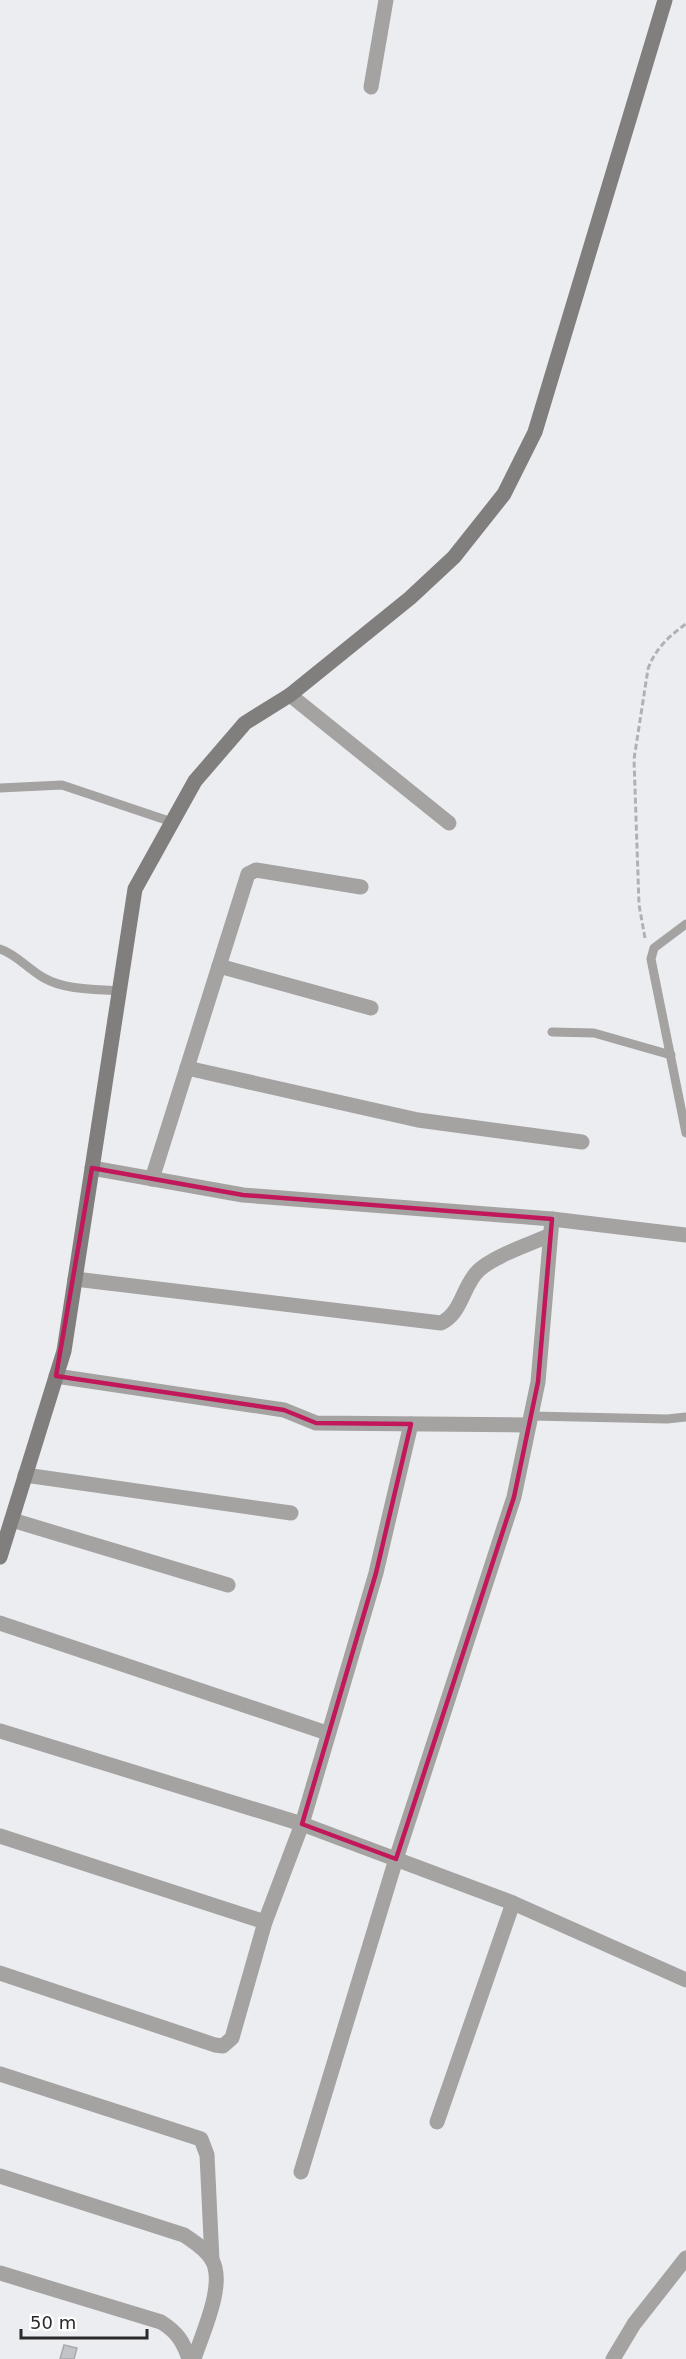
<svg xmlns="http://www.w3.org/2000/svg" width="686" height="2359" viewBox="0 0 686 2359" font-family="'DejaVu Sans',sans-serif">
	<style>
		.building { fill: #c2c3c6; stroke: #a8a9ac; stroke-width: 1.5 }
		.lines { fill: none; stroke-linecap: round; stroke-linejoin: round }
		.path { stroke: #b1b1b5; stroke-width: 3; stroke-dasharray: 6 3; stroke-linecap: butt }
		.service { stroke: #a4a3a2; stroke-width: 9 }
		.minor { stroke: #a4a3a2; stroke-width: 15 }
		.secondary { stroke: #817f7d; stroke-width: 15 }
		.marked { fill: none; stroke: #c2185b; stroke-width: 4.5; stroke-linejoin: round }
	</style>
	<rect width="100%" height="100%" fill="#ecedf1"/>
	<path class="building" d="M64,2345l13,3 -3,11h-14z"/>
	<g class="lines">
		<path class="path" d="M645,938l-6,-33 -5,-146 14,-90c7,-20 21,-33 38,-45"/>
		<g class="service">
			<path d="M0,788l62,-3 110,37"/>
			<path d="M686,924l-32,24 -3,11 35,174"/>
			<path d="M0,949c16,5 28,20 44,29 21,12 51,11 75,13"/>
			<path d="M552,1032l42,1 77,22"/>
			<path d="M531,1416l136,3 19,-2"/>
		</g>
		<g class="minor">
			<path d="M371,87l15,-87"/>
			<path d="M290,695l159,128"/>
			<path d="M219,966l152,42"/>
			<path d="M187,1068l231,52 164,22"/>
			<path d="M92,1168l151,27 309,24 134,16"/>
			<path d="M152,1179l96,-305 8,-4 105,17"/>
			<path d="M75,1279l366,44c21,-10 21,-36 37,-52 15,-15 53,-27 72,-36"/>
			<path d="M56,1376l228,34 32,13 212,2"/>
			<path d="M25,1475l266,38"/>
			<path d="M12,1520l216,65"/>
			<path d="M0,1623l327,110"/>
			<path d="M0,1731l302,93 211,79 173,77"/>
			<path d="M0,1836l265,86"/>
			<path d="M0,1973l215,72 8,1 9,-8 33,-116 37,-98 74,-251 35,-149"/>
			<path d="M0,2074l201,65 6,16 5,105"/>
			<path d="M437,2122l76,-219"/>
			<path d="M301,2172l95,-313 118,-362 24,-115 14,-163"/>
			<path d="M0,2176l184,59c10,7 22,14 28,25 14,24 -10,74 -18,99"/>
			<path d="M0,2273l161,49c16,10 22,19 28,37"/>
			<path d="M613,2359l21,-35 52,-66"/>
		</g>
		<path class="secondary" d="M0,1557l64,-206 71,-462 60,-108 50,-58 45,-28 120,-97 44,-41 50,-63 31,-62 130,-432"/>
	</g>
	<path class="marked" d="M92,1168l151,27 309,24 -14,163 -24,115 -118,362 -94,-35 74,-251 35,-149 -95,-1 -32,-13 -228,-34z"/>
	<path d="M21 2329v9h126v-9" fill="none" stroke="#2a2a2c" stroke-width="3"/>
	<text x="30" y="2329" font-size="18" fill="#2a2a2c" stroke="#ffffff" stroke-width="4.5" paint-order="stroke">50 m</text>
</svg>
